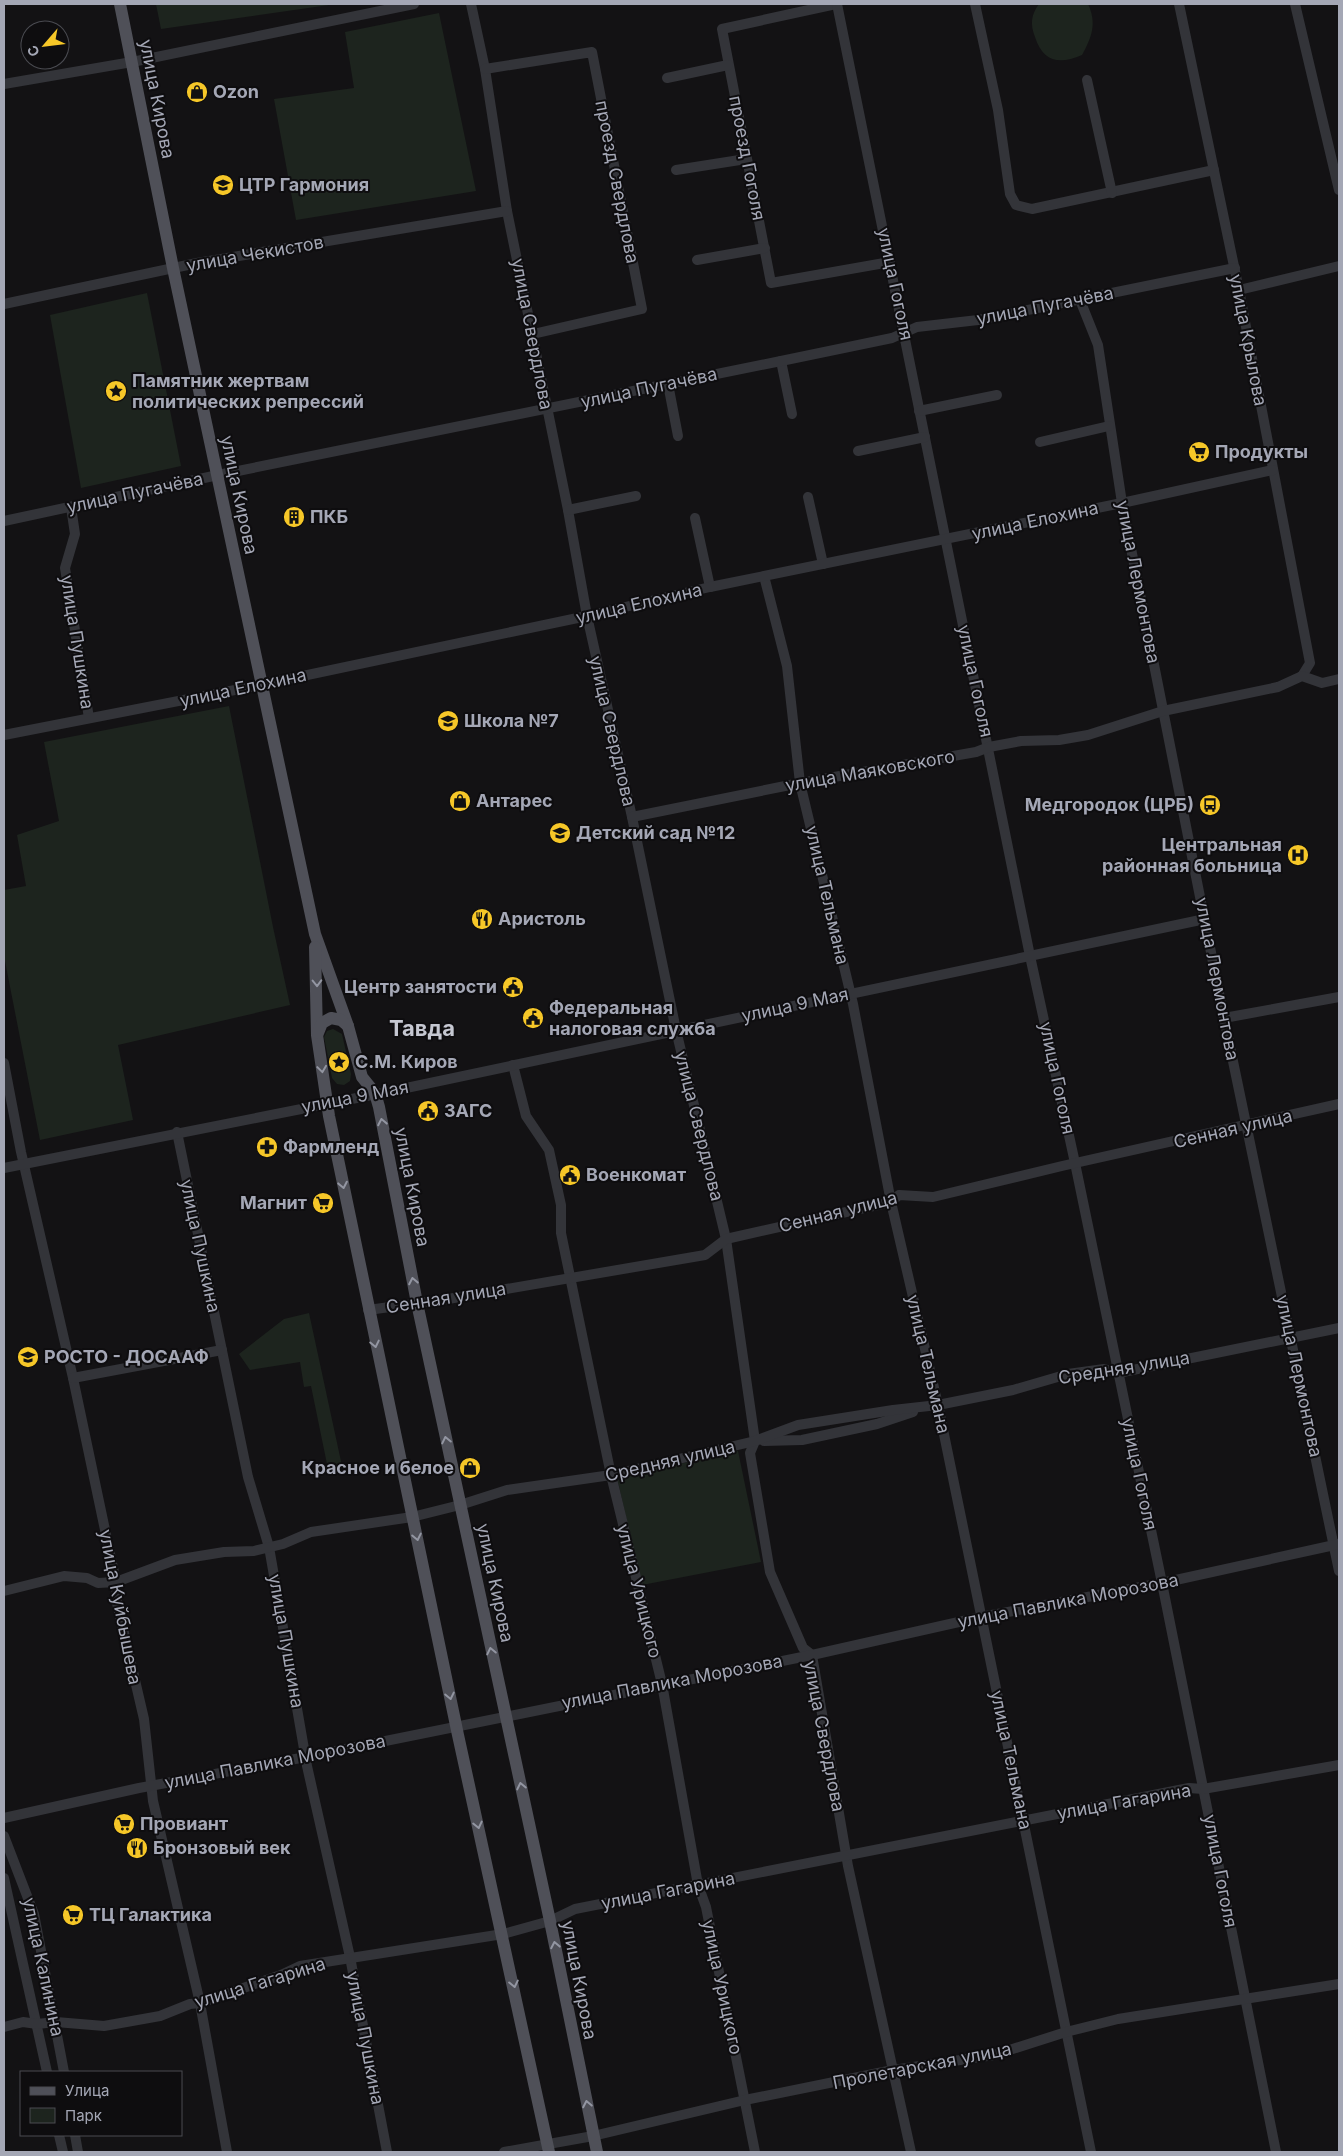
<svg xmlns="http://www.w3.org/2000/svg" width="1343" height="2156" viewBox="0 0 1343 2156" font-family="Inter,sans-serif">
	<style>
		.green { fill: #1d241e }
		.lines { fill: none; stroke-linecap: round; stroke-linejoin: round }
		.minor { stroke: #333439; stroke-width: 10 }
		.major { stroke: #4f5058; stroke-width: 12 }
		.oneway { stroke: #9396a2 }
		.labels { text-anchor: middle; stroke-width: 4; stroke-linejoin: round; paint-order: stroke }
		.poi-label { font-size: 18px; font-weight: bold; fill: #a4a7b5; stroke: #0e0d0f; text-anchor: start }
		.street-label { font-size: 18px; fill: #a4a7b5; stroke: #0e0d0f }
		.district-label { font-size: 22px; font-weight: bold; fill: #c5c7d1; stroke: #0e0d0f }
	</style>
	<rect width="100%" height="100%" fill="#131214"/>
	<g class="green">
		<path d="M156,4h180l-175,25z"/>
		<path d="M1039,4h49c9,19 4,33 -6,51 -23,10 -39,7 -47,-18 -5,-13 -4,-22 4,-33z"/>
		<path d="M439,13l37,178 -180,29 -22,-121 80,-11 -9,-56z"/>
		<path d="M147,293l34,173 -100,22 -31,-173z"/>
		<path d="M229,706l44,221 17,78 -172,40 15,75 -93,20 -36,-184v-66l22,-4 -9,-51 42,-14 -15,-79z"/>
		<path d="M333,1029l9,5 9,40 -1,7 -6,4 -7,-1 -5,-6 -8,-41 3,-6z"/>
		<path d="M309,1313l33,153 -14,3 -17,-83 -7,1 -4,-25 -50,8 -11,-16 45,-35z"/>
		<path d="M738,1451l23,111 -119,23 -25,-107z"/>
	</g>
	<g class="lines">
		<g class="minor">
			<path d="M471,4l14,65 22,142 61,299 19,106 45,201 44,213 50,209 29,202 -5,12 20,119 33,76 9,7 36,211 63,286"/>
			<path d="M836,4l-114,25 49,254 119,-21"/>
			<path d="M837,4l193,952 45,207 87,420 114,569"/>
			<path d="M975,4l23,106 12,84 6,11 16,4 182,-39"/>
			<path d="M1179,4l60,286 71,373 -8,13"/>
			<path d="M1295,4l44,186"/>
			<path d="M485,69l107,-17 50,257 -109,25"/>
			<path d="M667,78l61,-13"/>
			<path d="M1087,80l25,113"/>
			<path d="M4,84l128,-22 282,-58"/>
			<path d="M676,170l70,-11"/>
			<path d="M697,260l68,-12"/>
			<path d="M1239,290l100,-24"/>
			<path d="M1080,300l18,45 24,158 102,515 115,553"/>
			<path d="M4,304l193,-41 310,-52"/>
			<path d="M781,361l11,53"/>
			<path d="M668,384l10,52"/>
			<path d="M919,411l78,-16"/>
			<path d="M1040,442l69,-16"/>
			<path d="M858,451l67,-14"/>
			<path d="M808,497l15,67"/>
			<path d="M71,507l4,27 -10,34 24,150"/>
			<path d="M568,510l68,-14"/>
			<path d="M695,518l15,69"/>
			<path d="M4,521l214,-46 563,-114 111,-23 25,-11 61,-7 257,-52"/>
			<path d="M764,576l23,90 13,117 53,221 38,198 47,203 153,747"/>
			<path d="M4,735l256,-50 327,-69 123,-29 412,-84 151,-33"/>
			<path d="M632,817l168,-34 176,-31 13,-5 32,-6 38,-1 29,-5 75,-24 115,-24 24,-11 20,7 17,-4"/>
			<path d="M1224,1018l115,-21"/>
			<path d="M4,1063l17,89 52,226 43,204 1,21 27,116 9,82 47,202 27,149"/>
			<path d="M513,1065l13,51 23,34 12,55v28l50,242 51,209 36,201 8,22 49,245"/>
			<path d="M177,1132l71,345 21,70 38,219 43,191 37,195"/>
			<path d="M4,1168l388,-77 813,-172"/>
			<path d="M368,1310l80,-11 257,-44 21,-16 165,-37 8,-7 34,2 129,-31 277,-62"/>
			<path d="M73,1378l149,-28"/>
			<path d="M764,1441l38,-1 75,-16 36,-12"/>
			<path d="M4,1591l60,-15 23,2 11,5 18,-1 59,-22 49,-8 30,-1 29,-7 28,-12 101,-15 48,-12 47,-15 104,-15 144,-34 43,-16 95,-15 45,-5 75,-15 55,-16 36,-5 14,4 221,-45"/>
			<path d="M4,1818l135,-30 167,-31 506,-102 169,-38 181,-34 177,-39"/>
			<path d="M4,1836l30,78 30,158"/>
			<path d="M4,1878l43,194"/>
			<path d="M4,2027l19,-5 14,2 19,-2 48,4 56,-10 30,-12 10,-1 81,-28 19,-9 203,-32 47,-13 25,-12 614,-121 14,1 136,-24"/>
			<path d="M59,2135l4,17"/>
			<path d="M75,2135l3,17"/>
			<path d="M504,2152l89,-16 152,-36 148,-30 101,-15 72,-23 52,-13 221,-35"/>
		</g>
		<g class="major">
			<path d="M120,4l53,264 142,666 33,92 14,51 13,16 4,14 38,196 133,618 47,231"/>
			<path d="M315,947l2,88 12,81 129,619 91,417"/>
			<path d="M318,1033l4,-10 9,-5 10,2 7,6"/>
		</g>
	</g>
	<defs><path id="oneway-chevron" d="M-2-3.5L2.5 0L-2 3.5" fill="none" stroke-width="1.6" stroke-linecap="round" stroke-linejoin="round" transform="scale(1.25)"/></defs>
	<g class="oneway">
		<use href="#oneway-chevron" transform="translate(317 983) rotate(89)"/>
		<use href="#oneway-chevron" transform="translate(322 1069) rotate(82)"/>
		<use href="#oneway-chevron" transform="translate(382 1122) rotate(-101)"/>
		<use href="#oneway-chevron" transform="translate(343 1185) rotate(79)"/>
		<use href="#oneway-chevron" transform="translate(413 1281) rotate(-101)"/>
		<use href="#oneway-chevron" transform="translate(375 1344) rotate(78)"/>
		<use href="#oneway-chevron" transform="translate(446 1440) rotate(-102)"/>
		<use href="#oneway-chevron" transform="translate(417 1537) rotate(78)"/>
		<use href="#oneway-chevron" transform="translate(491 1651) rotate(-102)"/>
		<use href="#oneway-chevron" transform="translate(450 1696) rotate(78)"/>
		<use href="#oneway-chevron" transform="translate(521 1786) rotate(-102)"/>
		<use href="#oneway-chevron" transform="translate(478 1825) rotate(77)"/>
		<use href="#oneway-chevron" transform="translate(555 1945) rotate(-101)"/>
		<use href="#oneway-chevron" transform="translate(514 1984) rotate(78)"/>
		<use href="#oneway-chevron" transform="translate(587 2104) rotate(-101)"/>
	</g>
	<defs>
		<g id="shop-disc" transform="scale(1.125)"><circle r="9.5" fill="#f6c728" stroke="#0e0d0f"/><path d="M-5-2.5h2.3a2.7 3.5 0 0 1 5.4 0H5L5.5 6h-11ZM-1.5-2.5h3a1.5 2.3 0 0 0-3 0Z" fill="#111"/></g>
		<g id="school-disc" transform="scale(1.125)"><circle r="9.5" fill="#f6c728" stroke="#0e0d0f"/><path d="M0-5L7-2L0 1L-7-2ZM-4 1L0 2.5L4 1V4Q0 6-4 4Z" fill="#111"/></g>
		<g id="sight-disc" transform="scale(1.125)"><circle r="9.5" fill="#f6c728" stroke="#0e0d0f"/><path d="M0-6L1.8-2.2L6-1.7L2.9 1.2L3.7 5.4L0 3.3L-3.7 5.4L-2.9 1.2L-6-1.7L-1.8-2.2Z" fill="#111"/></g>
		<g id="supermarket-disc" transform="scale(1.125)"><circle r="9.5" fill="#f6c728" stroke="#0e0d0f"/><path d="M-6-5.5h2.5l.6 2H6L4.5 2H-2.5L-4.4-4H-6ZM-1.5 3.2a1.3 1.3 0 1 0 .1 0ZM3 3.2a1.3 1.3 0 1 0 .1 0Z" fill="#111"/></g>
		<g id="building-disc" transform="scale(1.125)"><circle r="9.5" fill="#f6c728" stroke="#0e0d0f"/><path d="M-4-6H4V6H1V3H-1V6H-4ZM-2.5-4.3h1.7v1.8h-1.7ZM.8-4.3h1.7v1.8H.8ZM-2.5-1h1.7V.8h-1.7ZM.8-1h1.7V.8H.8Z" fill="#111"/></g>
		<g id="bus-disc" transform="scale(1.125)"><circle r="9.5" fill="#f6c728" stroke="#0e0d0f"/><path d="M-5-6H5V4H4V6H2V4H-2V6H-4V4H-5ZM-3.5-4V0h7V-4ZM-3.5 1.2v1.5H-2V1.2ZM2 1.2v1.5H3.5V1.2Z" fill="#111"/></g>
		<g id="hospital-disc" transform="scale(1.125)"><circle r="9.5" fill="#f6c728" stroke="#0e0d0f"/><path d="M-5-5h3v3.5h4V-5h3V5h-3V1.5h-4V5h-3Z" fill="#111"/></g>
		<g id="restaurant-disc" transform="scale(1.125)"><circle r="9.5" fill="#f6c728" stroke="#0e0d0f"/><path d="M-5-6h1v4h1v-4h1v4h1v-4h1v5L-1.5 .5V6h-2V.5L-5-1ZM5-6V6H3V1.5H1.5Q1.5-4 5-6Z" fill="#111"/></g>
		<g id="civic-disc" transform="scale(1.125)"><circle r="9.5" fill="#f6c728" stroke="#0e0d0f"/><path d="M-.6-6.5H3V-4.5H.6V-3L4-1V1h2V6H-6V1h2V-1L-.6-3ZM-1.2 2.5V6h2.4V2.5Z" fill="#111"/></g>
		<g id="pharmacy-disc" transform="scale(1.125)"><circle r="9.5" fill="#f6c728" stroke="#0e0d0f"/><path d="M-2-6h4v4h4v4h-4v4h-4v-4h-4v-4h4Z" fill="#111"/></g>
	</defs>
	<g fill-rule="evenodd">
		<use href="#shop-disc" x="197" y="92"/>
		<use href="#school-disc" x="223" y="185"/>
		<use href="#sight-disc" x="116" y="391"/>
		<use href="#supermarket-disc" x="1199" y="452"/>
		<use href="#building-disc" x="294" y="517"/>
		<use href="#school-disc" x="448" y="721"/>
		<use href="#shop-disc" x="460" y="801"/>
		<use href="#bus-disc" x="1210" y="805"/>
		<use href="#school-disc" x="560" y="833"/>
		<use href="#hospital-disc" x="1298" y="855"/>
		<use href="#restaurant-disc" x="482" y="919"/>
		<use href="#civic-disc" x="513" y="987"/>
		<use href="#civic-disc" x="533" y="1018"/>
		<use href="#sight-disc" x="339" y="1062"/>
		<use href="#civic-disc" x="428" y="1111"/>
		<use href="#pharmacy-disc" x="267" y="1147"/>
		<use href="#civic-disc" x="570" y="1175"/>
		<use href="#supermarket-disc" x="323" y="1203"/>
		<use href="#school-disc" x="28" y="1357"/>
		<use href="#shop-disc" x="470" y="1468"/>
		<use href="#supermarket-disc" x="124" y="1824"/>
		<use href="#restaurant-disc" x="137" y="1848"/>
		<use href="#supermarket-disc" x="73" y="1915"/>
	</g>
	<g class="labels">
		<g class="poi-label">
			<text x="213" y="98">Ozon</text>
			<text x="239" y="191">ЦТР Гармония</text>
			<text x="132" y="387">Памятник жертвам<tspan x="132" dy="21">политических репрессий</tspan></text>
			<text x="1215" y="458">Продукты</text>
			<text x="310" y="523">ПКБ</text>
			<text x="464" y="727">Школа №7</text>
			<text x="476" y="807">Антарес</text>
			<text x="1194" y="811" text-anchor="end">Медгородок (ЦРБ)</text>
			<text x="576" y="839">Детский сад №12</text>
			<text x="1282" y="851" text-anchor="end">Центральная<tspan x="1282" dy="21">районная больница</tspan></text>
			<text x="498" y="925">Аристоль</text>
			<text x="497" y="993" text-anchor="end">Центр занятости</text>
			<text x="549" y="1014">Федеральная<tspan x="549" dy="21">налоговая служба</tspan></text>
			<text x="355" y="1068">С.М. Киров</text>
			<text x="444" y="1117">ЗАГС</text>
			<text x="283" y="1153">Фармленд</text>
			<text x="586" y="1181">Военкомат</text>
			<text x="307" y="1209" text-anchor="end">Магнит</text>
			<text x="44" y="1363">РОСТО - ДОСААФ</text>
			<text x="454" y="1474" text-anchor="end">Красное и белое</text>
			<text x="140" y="1830">Провиант</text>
			<text x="153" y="1854">Бронзовый век</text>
			<text x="89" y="1921">ТЦ Галактика</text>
		</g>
		<g class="street-label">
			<text transform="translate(157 99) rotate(79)" y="6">улица Кирова</text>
			<text transform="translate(747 158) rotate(79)" y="6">проезд Гоголя</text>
			<text transform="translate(617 182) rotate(79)" y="6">проезд Свердлова</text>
			<text transform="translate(255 254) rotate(-10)" y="6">улица Чекистов</text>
			<text transform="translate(895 284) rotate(78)" y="6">улица Гоголя</text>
			<text transform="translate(1045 306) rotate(-11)" y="6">улица Пугачёва</text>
			<text transform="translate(532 334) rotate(79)" y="6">улица Свердлова</text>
			<text transform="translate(1248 340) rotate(79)" y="6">улица Крылова</text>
			<text transform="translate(649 388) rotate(-12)" y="6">улица Пугачёва</text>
			<text transform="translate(135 493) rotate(-12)" y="6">улица Пугачёва</text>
			<text transform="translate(239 495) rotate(78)" y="6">улица Кирова</text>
			<text transform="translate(1035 521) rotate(-12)" y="6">улица Елохина</text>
			<text transform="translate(1138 582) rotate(79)" y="6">улица Лермонтова</text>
			<text transform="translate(639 604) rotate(-13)" y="6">улица Елохина</text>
			<text transform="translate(77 642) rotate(81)" y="6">улица Пушкина</text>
			<text transform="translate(975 681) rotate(78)" y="6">улица Гоголя</text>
			<text transform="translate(243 688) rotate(-12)" y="6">улица Елохина</text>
			<text transform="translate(612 731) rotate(77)" y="6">улица Свердлова</text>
			<text transform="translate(870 771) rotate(-10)" y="6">улица Маяковского</text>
			<text transform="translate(827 895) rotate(77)" y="6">улица Тельмана</text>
			<text transform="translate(1217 979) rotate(79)" y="6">улица Лермонтова</text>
			<text transform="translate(795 1005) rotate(-12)" y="6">улица 9 Мая</text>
			<text transform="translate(1057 1078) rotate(78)" y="6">улица Гоголя</text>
			<text transform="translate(355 1097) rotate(-11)" y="6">улица 9 Мая</text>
			<text transform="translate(699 1126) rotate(76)" y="6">улица Свердлова</text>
			<text transform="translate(1233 1129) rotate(-13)" y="6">Сенная улица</text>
			<text transform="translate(412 1187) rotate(79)" y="6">улица Кирова</text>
			<text transform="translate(838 1212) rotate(-14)" y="6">Сенная улица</text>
			<text transform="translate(200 1246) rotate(78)" y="6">улица Пушкина</text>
			<text transform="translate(446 1298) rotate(-9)" y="6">Сенная улица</text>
			<text transform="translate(928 1364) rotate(77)" y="6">улица Тельмана</text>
			<text transform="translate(1124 1368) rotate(-9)" y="6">Средняя улица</text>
			<text transform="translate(1299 1376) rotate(78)" y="6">улица Лермонтова</text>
			<text transform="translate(670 1461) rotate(-13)" y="6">Средняя улица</text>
			<text transform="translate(1139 1474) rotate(78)" y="6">улица Гоголя</text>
			<text transform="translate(495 1583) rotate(78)" y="6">улица Кирова</text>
			<text transform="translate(639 1591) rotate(76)" y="6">улица Урицкого</text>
			<text transform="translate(1068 1601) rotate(-11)" y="6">улица Павлика Морозова</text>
			<text transform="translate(120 1607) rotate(79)" y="6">улица Куйбышева</text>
			<text transform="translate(286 1641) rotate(80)" y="6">улица Пушкина</text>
			<text transform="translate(672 1682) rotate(-11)" y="6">улица Павлика Морозова</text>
			<text transform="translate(824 1736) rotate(79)" y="6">улица Свердлова</text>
			<text transform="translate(1011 1760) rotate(78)" y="6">улица Тельмана</text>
			<text transform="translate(275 1762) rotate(-11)" y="6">улица Павлика Морозова</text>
			<text transform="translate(1124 1802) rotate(-10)" y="6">улица Гагарина</text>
			<text transform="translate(1220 1871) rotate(79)" y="6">улица Гоголя</text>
			<text transform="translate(668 1891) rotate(-11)" y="6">улица Гагарина</text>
			<text transform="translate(43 1967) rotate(78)" y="6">улица Калинина</text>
			<text transform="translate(579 1980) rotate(79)" y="6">улица Кирова</text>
			<text transform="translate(260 1983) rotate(-17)" y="6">улица Гагарина</text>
			<text transform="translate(722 1987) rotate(78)" y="6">улица Урицкого</text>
			<text transform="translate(365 2038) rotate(79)" y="6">улица Пушкина</text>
			<text transform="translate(922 2066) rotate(-11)" y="6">Пролетарская улица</text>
		</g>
		<g class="district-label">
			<text x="422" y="1036">Тавда</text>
		</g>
	</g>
	<rect width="1343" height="2156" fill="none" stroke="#a4a7b5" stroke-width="10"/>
	<rect x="20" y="2071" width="162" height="65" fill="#0e0d0f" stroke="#4a4b51"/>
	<rect x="30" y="2087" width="25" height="8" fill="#4f5058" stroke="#4a4b51"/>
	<text x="65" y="2096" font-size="15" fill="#a4a7b5">Улица</text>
	<rect x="30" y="2108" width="25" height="15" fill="#1d241e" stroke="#4a4b51"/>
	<text x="65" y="2121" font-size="15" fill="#a4a7b5">Парк</text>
	<g transform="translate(45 45) rotate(242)"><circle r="24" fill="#0e0d0f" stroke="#4a4b51"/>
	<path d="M0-4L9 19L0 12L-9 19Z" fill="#f6c728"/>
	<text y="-8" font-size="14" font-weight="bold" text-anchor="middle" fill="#a4a7b5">С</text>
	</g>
</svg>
